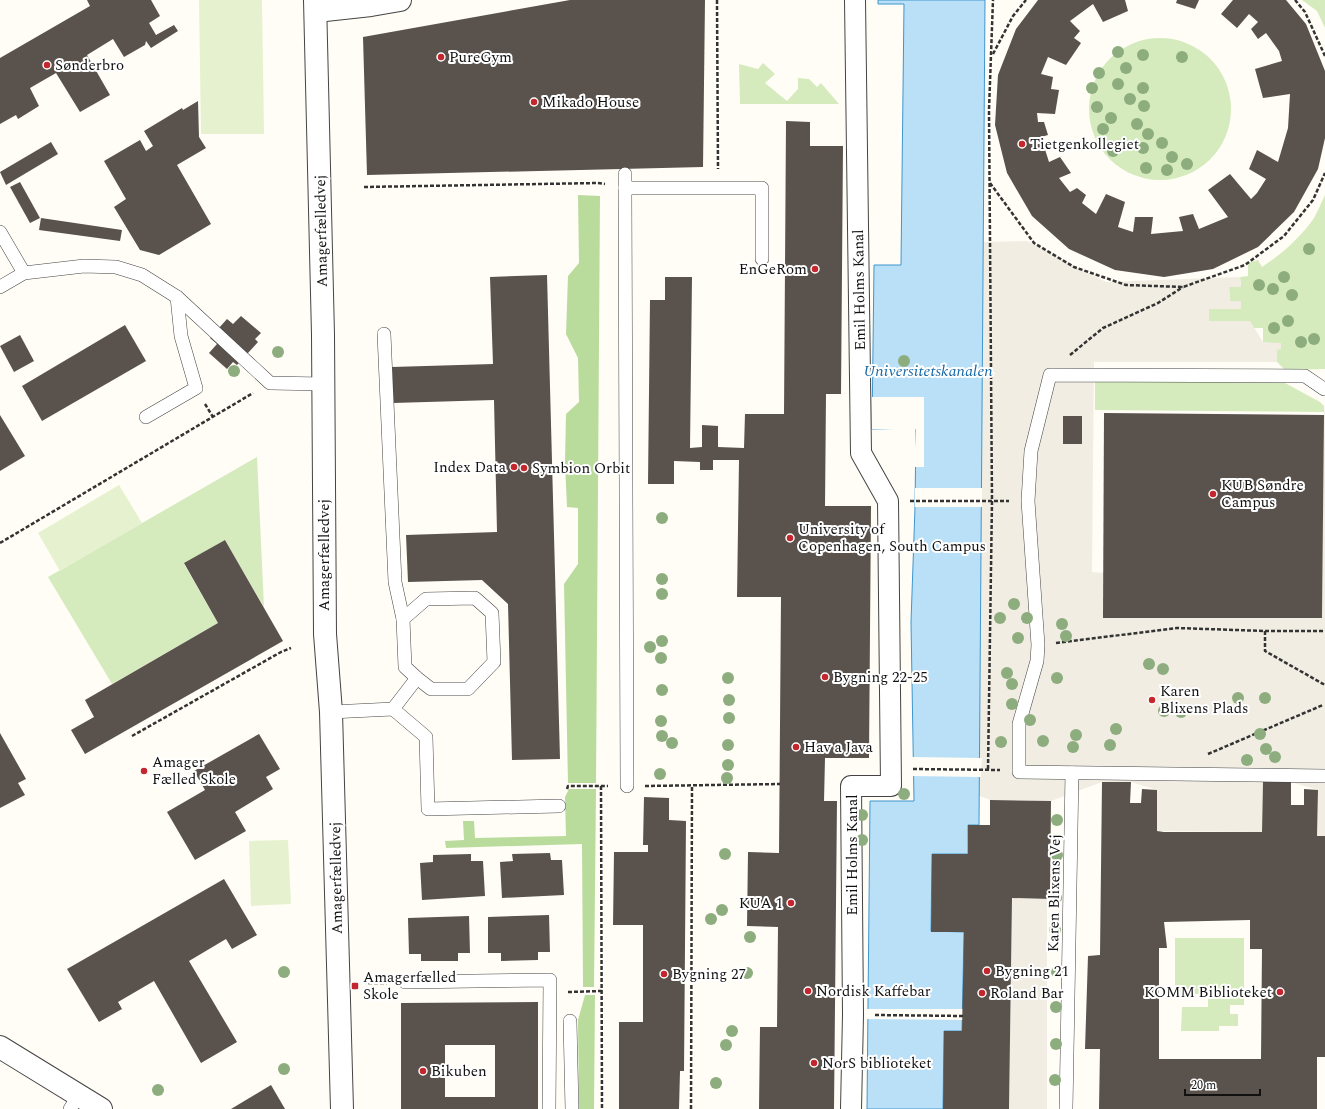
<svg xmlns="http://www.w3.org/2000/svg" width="1325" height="1109" viewBox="0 0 1325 1109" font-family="Spectral,serif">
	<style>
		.green { fill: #d5ebbd }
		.forest { fill: #b9dc9c }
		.pitch { fill: #e6f2cf }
		.plaza { fill: #f1ede2 }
		.water { fill: #b9e0f7; stroke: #3f96cf }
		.pier { fill: #fffdf5 }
		.building { fill: #5a524d; fill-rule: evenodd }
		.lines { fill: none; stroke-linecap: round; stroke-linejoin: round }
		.service-casing { stroke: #444; stroke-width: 14 }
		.pedestrian-casing { stroke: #444; stroke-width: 22 }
		.minor-casing { stroke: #444; stroke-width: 24 }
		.tertiary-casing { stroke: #444; stroke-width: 24 }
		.path { stroke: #333; stroke-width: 2.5; stroke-dasharray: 4 2; stroke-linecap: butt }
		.service { stroke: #fff; stroke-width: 13 }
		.pedestrian { stroke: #fff; stroke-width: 20 }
		.minor { stroke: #fff; stroke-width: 22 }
		.tertiary { stroke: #fff; stroke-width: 22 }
		.tree { fill: #8dad7f }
		.poi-dot { fill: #c4262e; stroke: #fff; stroke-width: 1.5 }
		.labels { text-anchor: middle; stroke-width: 4; stroke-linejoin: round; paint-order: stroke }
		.poi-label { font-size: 15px; fill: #111; stroke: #fff; text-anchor: start }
		.street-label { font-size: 15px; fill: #111; stroke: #fff }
		.water-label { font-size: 16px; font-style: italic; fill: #1768a6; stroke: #fff }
	</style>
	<rect width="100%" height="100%" fill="#fffdf5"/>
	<g class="green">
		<path d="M1302,0h23v28l-8,-17z"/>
		<circle cx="1160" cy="109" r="71"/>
		<path d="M763,63l12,11 -10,9 22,18 11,-12v-11l11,1 8,8 4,-4 18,21h-99l-1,-40 19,5z"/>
		<path d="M1325,195v174l-40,1 -8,-8v-13l-14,-7v-14h-13l-41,-7v-12l21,-8 -1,-14h12l-1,-10 8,-1v-13l10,-3 4,7c20,-13 39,-30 52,-49 4,-7 7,-15 11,-23z"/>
		<path d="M1095,380l190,3 35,19 4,4v6l-229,-2z"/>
		<path d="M257,457l7,150 -39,-67 -41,24 34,59 -106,61 -64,-107z"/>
		<path d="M1175,938h69v67h-14v9h8v12h-19v5h-38l1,-24h26v-13h-33z"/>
	</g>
	<g class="forest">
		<path d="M578,195l22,1 -4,587h-28l-4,-199 14,-20v-56l-11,-1 -2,-45 1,-48 13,-12 -1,-44 -12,-24 2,-58 11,-13z"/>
		<path d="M569,789h27l-2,198h-11l-1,-143 -136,4 -1,-7 19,-1 -1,-19h11l1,17 91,-2 -1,-39z"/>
		<path d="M585,995h10l-1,114h-15l-1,-89z"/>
	</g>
	<g class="pitch">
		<path d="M199,0h63l2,134h-63z"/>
		<path d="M119,485l23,38 -82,48 -22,-38z"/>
		<path d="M288,840l3,64 -40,2 -2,-65z"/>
	</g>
	<g class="plaza">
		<path d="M1027,241l79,41 134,-5 1,10h-12l1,14h11v8h-32v12h41l13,21 18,1v6l-4,1v12h-183l-2,210 12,1 -1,45h219l2,-203 1,-8v429h-8l1,-46 -27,-8h-28l-1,50 -105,-1v-41l-26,-8h-29l-51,19 -60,-1 -12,-4 4,-554z"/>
		<path d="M1012,898l35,1v210h-38z"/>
	</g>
	<path class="water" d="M878,0h107l-6,825h-11v29h-36l-1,77 33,1 -2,99h-18l-1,78h-76l3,-308h44l-3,-179 4,-115 1,-79 -44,1 2,-164h27l3,-261h-26z"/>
	<g class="pier">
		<path d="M872,397h52v70h-10l2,-38h-44z"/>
		<rect x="915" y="488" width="67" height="19"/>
		<path d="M911,757l71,1 -1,19 -70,-1z"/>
		<path d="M866,1009h97v11l-97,-1z"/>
	</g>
	<g class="building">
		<path d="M87,0h64l9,16 -11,7 7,12 18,-10 4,6 -27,17 -5,-7 -1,4 -21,12 -11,-18 -26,16 23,40 -30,17 -24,-39 -26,15 9,18 -21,13 -2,-4 -16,9v-66l90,-52z"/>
		<path d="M570,0h135l-2,167 -336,8 -4,-138z"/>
		<path d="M1038,0h87l3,11 -25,11 -10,-18 -23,17 10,10 -6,7 7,5 -15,22 -18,-8 -7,17 12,3 -2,12 8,1 -4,24 -18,-1 1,9h6l4,13 -7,2 8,25 11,-5 11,16 -12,5 11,14 7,-4 9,7 -4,8 14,11 10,-20 19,8 -7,25 15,5 2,-15h18l-2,17 32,-3 -4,-14 14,-3 6,15 29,-12 -20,-27 22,-16 21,25 6,-6 9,-14 -17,-10 8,-19 21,12 10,-34 2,-34 -27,4 -8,-29 27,-8 -3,-10 -13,-18 -8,6 -7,-10 7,-7 -9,-8 -12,14 -16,-14 12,-14h53l20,24 19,47v67l-7,31 -24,43 -36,35 -45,22 -49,8 -49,-7 -46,-21 -37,-33 -25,-43 -12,-48 3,-50 18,-46z"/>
		<path d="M1177,0h22l-4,9 -19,-6z"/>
		<path d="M198,101l1,36 7,11 -29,17 34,59 -52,31 -19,-5 -26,-43 12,-8 -22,-38 36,-21 6,11 7,-5 -9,-15 38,-23 1,2z"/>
		<path d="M786,121l24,1v24h33l-2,248h-15l-1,112h46l-2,252h-44l-1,43h13l-3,308h-75l1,-82h17l1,-100 -31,-1 1,-74 31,1 2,-256h-44l2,-137h-26v10h-13v-8l-26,-1v23h-26l2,-184h15v-23h27l-2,171 12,-1v-22l16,1v21l26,1 1,-34h39z"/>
		<path d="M51,142l7,12 -52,31 -6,-13z"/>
		<path d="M20,182l20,36 -10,5 -20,-36z"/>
		<path d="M41,218l81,12 -2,11 -81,-11z"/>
		<path d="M547,275l13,484 -48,1 -4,-156 -26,-24 -74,2 -2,-47 91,-3 -3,-132 -101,3 -1,-36 101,-3 -3,-87z"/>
		<path d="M241,316l20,17 -6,6 3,3 -21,23 -4,-3 -6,7 -18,-16 8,-9 -7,-6 17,-19 6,5z"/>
		<path d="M125,325l21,36 -104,60 -20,-35z"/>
		<path d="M20,335l14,26 -20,11 -14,-26z"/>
		<path d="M1104,413l220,2 -2,203h-219z"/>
		<path d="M0,415l25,41 -25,15z"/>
		<rect x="1063" y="416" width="19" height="28"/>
		<path d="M225,540l58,101 -198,113 -14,-24 23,-13 -9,-17 133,-77 -34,-60z"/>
		<path d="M0,733l26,46 -8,4 7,12 -25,13z"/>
		<path d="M259,734l21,35 -14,8 7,12 -38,23 11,19 -51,29 -28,-48 38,-22 -11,-19z"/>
		<path d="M1102,782h29l-1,21h11l1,-14 15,1v41l7,1h98l1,-50h28v23h13v-16l14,1 -1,46h8v221h-8v52h-218l1,-60h-15l3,-93 12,-1zM1250,920v29h12l-1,110h-102v-111h8l-3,-26z"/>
		<path d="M644,797l25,1v22l17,1 -2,250h-4l-1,38h-60v-87h24v-97h-30l1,-73h34v-7h-5z"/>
		<path d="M990,800l61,1 -1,98 -38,-1 -3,211h-66l1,-78h18l2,-99h-33l1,-78h36v-29h22z"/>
		<path d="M550,853l1,7h11l2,35 -62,3 -2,-36 13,-1 -1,-7z"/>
		<path d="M471,854v7h12l2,35 -63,4 -2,-37 13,-1v-7z"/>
		<path d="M224,879l33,56 -25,14 -6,-10 -37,22 48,81 -36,21 -47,-82 -36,21 4,7 -23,13 -32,-53z"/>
		<path d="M549,915l1,37h-12v8l-37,1v-8h-13v-36z"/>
		<path d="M469,916l1,37h-12v8h-37v-7h-12l-1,-36z"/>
		<path d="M538,1002v107h-137v-106zM445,1045h50v52h-50z"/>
		<path d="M271,1085l14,24h-54z"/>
	</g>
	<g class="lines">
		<g class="service-casing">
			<g id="service">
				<path d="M625,174v14"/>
				<path d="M0,232l24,41"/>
				<path d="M0,287l24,-14 60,-7 32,1 26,8 35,22 93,86 53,1"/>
				<path d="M384,334l11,248 8,37"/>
				<path d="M1324,389l-19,-13 -255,-1 -19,76 -3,50 10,144 -1,16 -18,63v48l306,4"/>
				<path d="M146,417l50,-29 -15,-52 -4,-39"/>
				<path d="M393,709l24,-31 14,11h37l26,-27 -2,-49 -17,-15 -49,1 -23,20 2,48 12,11"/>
				<path d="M331,712l62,-3 33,28 2,72 131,-3"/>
				<path d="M627,786l-2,-598h137v71"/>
				<path d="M405,982l145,-2 -1,129"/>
				<path d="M570,1021l2,88"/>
				<path d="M70,1109l9,-14"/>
				<path d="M1066,1109l6,-336"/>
			</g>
		</g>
		<g class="pedestrian-casing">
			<path id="pedestrian" d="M851,1109l2,-94 -2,-229h40l-3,-285 -27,-48 -6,-453"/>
		</g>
		<g class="minor-casing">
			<path id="minor" d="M316,11l55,-6 29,-5"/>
		</g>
		<g class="tertiary-casing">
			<g id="tertiary">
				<path d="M315,0l8,335 2,299 6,78 11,397"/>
				<path d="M0,1047l101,62"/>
			</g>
		</g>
		<g class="path">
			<path d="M717,0l1,169"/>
			<path d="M1295,0l10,12 20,44"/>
			<path d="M993,54l20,-38 13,-16"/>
			<path d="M990,183l44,60 40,24 52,18 57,2 62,-22 39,-29 29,-36 12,-27"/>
			<path d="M364,187l234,-4 7,1"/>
			<path d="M1070,355l33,-27 55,-25 25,-16"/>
			<path d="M205,404l8,13"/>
			<path d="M910,501h99"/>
			<path d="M0,543l253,-150"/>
			<path d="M1265,631v20l60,34"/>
			<path d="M1056,643l121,-15 88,3h60"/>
			<path d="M132,736l149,-84 10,-4"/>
			<path d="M1208,754l115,-49"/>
			<path d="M913,769l87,1"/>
			<path d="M988,769l4,-268 -3,-391 4,-110"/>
			<path d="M601,786l1,323"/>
			<path d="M645,786l135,-2"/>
			<path d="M567,789l1,-3h40"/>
			<path d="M368,983h19"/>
			<path d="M568,992l34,-1"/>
			<path d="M875,1015l88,1"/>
			<path d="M691,1109l1,-324"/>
		</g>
		<use href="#service" class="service"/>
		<use href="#pedestrian" class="pedestrian"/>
		<use href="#minor" class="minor"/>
		<use href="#tertiary" class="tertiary"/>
	</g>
	<g class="tree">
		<circle cx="1118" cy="52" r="6"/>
		<circle cx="1143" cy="55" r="6"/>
		<circle cx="1182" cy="57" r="6"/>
		<circle cx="1126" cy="68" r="6"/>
		<circle cx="1099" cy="73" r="6"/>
		<circle cx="1118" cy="84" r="6"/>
		<circle cx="1092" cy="88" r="6"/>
		<circle cx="1143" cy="88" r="6"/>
		<circle cx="1130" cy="99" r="6"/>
		<circle cx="1144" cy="106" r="6"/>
		<circle cx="1097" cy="107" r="6"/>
		<circle cx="1111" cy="118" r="6"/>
		<circle cx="1137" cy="124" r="6"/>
		<circle cx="1103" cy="129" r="6"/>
		<circle cx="1148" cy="134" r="6"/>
		<circle cx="1162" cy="143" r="6"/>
		<circle cx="1143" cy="148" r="6"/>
		<circle cx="1113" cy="151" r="6"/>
		<circle cx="1172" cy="157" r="6"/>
		<circle cx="1187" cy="164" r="6"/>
		<circle cx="1146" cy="168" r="6"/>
		<circle cx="1167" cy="170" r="6"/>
		<circle cx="1309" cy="249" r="6"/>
		<circle cx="1284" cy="277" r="6"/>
		<circle cx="1259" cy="285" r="6"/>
		<circle cx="1273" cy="289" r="6"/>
		<circle cx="1292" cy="295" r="6"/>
		<circle cx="1288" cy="321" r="6"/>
		<circle cx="1274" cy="328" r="6"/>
		<circle cx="1314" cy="339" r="6"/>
		<circle cx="1301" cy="342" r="6"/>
		<circle cx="278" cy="352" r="6"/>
		<circle cx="904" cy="361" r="6"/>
		<circle cx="234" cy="371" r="6"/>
		<circle cx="662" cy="518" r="6"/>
		<circle cx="662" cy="579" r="6"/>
		<circle cx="662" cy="594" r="6"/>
		<circle cx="1014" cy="604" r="6"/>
		<circle cx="1000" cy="618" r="6"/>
		<circle cx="1027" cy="618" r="6"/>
		<circle cx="1062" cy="624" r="6"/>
		<circle cx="1066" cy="636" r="6"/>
		<circle cx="1018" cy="638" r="6"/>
		<circle cx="662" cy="641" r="6"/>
		<circle cx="650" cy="647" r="6"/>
		<circle cx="661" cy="658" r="6"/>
		<circle cx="1149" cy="664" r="6"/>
		<circle cx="1163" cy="669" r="6"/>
		<circle cx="1007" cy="673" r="6"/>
		<circle cx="728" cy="678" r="6"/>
		<circle cx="1057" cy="678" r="6"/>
		<circle cx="1012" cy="684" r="6"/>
		<circle cx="662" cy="690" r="6"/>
		<circle cx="1238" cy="698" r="6"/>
		<circle cx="1265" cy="698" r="6"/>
		<circle cx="729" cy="700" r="6"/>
		<circle cx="1012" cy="704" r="6"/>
		<circle cx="1164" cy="711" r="6"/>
		<circle cx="1181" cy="712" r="6"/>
		<circle cx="729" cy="718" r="6"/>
		<circle cx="1030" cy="720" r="6"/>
		<circle cx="661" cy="721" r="6"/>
		<circle cx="1116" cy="729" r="6"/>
		<circle cx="1260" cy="734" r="6"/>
		<circle cx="1076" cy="735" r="6"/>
		<circle cx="662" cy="736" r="6"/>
		<circle cx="1043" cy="741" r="6"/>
		<circle cx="1001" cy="742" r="6"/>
		<circle cx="672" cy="743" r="6"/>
		<circle cx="728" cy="745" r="6"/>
		<circle cx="1110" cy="745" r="6"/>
		<circle cx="1073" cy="747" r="6"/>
		<circle cx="1266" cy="749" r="6"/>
		<circle cx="1275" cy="757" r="6"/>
		<circle cx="1247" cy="760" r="6"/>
		<circle cx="728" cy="765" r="6"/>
		<circle cx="660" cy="774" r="6"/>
		<circle cx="727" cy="778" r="6"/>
		<circle cx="904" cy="794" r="6"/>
		<circle cx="862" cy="815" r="6"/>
		<circle cx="1057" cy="820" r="6"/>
		<circle cx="862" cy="840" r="6"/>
		<circle cx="725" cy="854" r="6"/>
		<circle cx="1057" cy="855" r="6"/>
		<circle cx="1056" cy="898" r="6"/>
		<circle cx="722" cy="910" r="6"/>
		<circle cx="711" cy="919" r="6"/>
		<circle cx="1055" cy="930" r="6"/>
		<circle cx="750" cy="937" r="6"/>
		<circle cx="284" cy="972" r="6"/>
		<circle cx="1057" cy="972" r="6"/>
		<circle cx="747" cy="973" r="6"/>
		<circle cx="1056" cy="1007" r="6"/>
		<circle cx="732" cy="1031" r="6"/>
		<circle cx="1056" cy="1044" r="6"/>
		<circle cx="726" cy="1045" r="6"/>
		<circle cx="284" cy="1069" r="6"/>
		<circle cx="1055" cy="1080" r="6"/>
		<circle cx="716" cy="1083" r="6"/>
		<circle cx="158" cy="1090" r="6"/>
	</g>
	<g class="poi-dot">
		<circle cx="441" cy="57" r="4"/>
		<circle cx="47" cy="65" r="4"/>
		<circle cx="534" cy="102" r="4"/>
		<circle cx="1022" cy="144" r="4"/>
		<circle cx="815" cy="269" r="4"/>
		<circle cx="514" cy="467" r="4"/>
		<circle cx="524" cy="468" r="4"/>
		<circle cx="1213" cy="494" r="4"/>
		<circle cx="790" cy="538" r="4"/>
		<circle cx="825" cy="677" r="4"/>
		<circle cx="1152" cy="700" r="4"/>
		<circle cx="796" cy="747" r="4"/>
		<circle cx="144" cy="771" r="4"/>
		<circle cx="791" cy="903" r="4"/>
		<circle cx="987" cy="971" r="4"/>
		<circle cx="664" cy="974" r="4"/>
		<rect x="351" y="982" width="8" height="8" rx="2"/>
		<circle cx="808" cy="991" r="4"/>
		<circle cx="1280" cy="992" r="4"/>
		<circle cx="982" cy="993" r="4"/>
		<circle cx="814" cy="1063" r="4"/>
		<circle cx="423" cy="1071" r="4"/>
	</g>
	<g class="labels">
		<g class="poi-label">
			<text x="449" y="62">PureGym</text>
			<text x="55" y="70">Sønderbro</text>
			<text x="542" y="107">Mikado House</text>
			<text x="1030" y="149">Tietgenkollegiet</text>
			<text x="807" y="274" text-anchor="end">EnGeRom</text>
			<text x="506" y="472" text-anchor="end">Index Data</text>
			<text x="532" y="473">Symbion Orbit</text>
			<text x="1221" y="490">KUB Søndre<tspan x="1221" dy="17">Campus</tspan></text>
			<text x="798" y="534">University of<tspan x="798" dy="17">Copenhagen, South Campus</tspan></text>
			<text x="833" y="682">Bygning 22-25</text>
			<text x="1160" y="696">Karen<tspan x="1160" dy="17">Blixens Plads</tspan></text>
			<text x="804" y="752">Hav a Java</text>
			<text x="152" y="767">Amager<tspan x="152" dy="17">Fælled Skole</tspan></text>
			<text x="783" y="908" text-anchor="end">KUA 1</text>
			<text x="995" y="976">Bygning 21</text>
			<text x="672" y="979">Bygning 27</text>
			<text x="363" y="982">Amagerfælled<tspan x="363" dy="17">Skole</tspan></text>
			<text x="816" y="996">Nordisk Kaffebar</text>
			<text x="1272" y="997" text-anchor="end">KOMM Biblioteket</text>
			<text x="990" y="998">Roland Bar</text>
			<text x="822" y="1068">NorS biblioteket</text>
			<text x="431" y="1076">Bikuben</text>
		</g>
		<g class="street-label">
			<text transform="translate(321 231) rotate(-91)" y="5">Amagerfælledvej</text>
			<text transform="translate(859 290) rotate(-91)" y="5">Emil Holms Kanal</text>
			<text transform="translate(324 555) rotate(-90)" y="5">Amagerfælledvej</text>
			<text transform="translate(852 855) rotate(-90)" y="5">Emil Holms Kanal</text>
			<text transform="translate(336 878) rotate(-91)" y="5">Amagerfælledvej</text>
			<text transform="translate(1054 893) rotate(-89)" y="5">Karen Blixens Vej</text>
		</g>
		<g class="water-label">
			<text x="928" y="376">Universitetskanalen</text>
		</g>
	</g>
	<path d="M1185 1089v6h75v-6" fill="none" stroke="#111111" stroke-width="2"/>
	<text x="1191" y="1089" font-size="12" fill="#111111" stroke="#ffffff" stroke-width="3" paint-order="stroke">20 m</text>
</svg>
